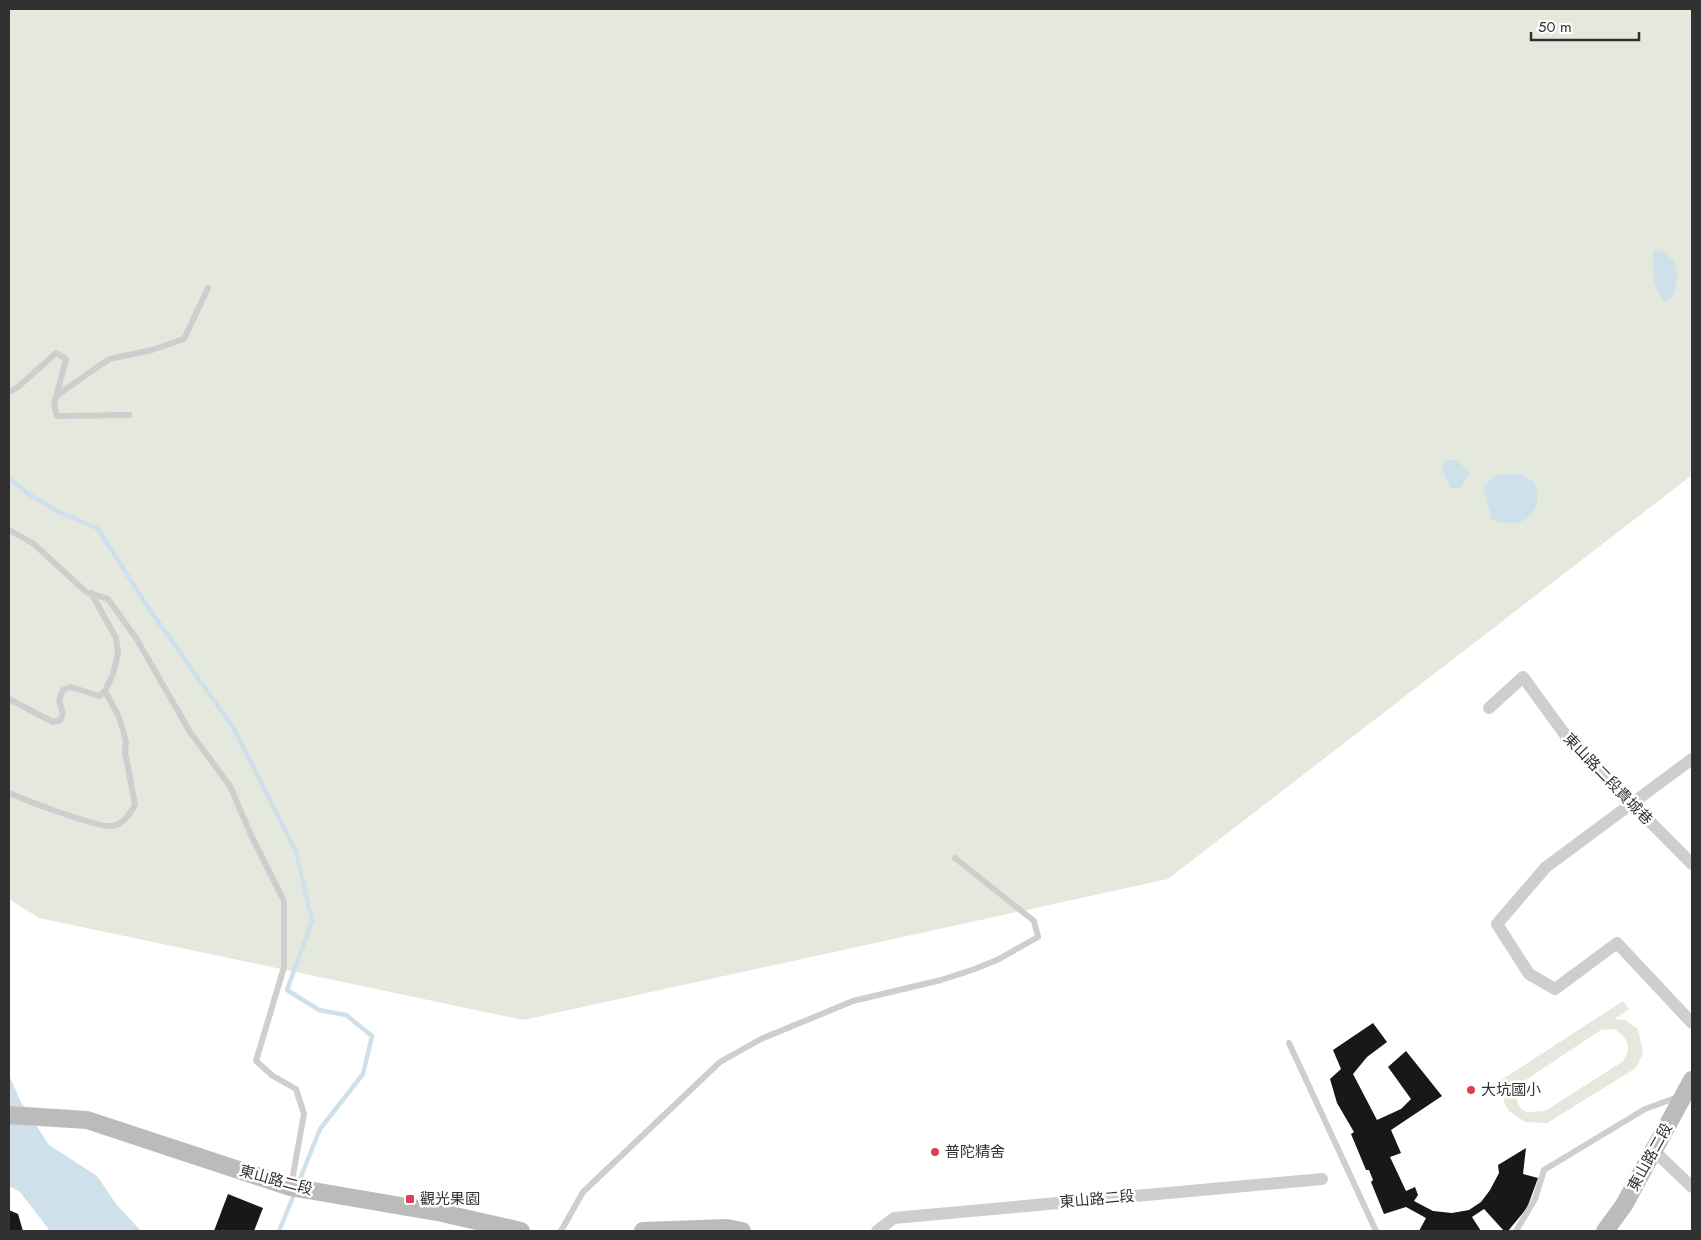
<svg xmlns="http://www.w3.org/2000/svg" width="1701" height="1240" viewBox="0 0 1701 1240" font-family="Jost,'Noto Sans TC',sans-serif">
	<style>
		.green { fill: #e5e9dd; fill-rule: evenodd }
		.water { fill: #cee1eb }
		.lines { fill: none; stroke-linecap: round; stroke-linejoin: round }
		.stream { stroke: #cee1eb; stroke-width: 4.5 }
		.building { fill: #181818 }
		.service { stroke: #cecece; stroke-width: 6 }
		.minor { stroke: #cecece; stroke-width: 12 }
		.secondary { stroke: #bbb; stroke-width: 18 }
		.poi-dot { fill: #d94255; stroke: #fff; stroke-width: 2 }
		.labels { text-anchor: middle; stroke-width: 5; stroke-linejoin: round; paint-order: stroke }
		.street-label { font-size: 15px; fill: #313131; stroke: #fff }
		.poi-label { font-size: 15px; fill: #313131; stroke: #fff; text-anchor: start }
	</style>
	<rect width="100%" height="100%" fill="#fff"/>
	<g class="green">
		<path d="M9,9h1683v466l-524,404 -645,141 -484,-102 -30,-19z"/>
		<path d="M1623,1001l6,8 -15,10 11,1 13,9 5,24 -7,15 -89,55 -22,-1 -16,-11 -5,-9 2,-12 -9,3 -5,-7zM1614,1029c14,8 19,20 8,33l-77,49 -18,1 -6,-3 -6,-12 6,-14 80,-53z"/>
	</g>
	<g class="water">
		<path d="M1653,250c26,1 29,31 18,49l-7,2c-13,-15 -11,-32 -11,-51z"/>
		<path d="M1456,459l14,14 -9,15h-11l-9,-21 7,-7z"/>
		<path d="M1520,474c4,2 10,5 13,8 11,14 2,35 -13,40 -9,3 -20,0 -28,-2l-9,-33 13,-12z"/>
		<path d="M9,1075l12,27 28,43 48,31 19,28 25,27h-91l-30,-39 -11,-6z"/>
	</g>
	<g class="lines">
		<g class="stream">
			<path d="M9,478l21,17 29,17 38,16 53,82 84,119 62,123 16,69 -25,69 32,20 27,5 26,21 -9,38 -43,55 -22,55"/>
			<path d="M279,1231l16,-39"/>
		</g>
	</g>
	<g class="building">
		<path d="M1373,1023l14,19 -20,15 -14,17 24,46 24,-11 10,-10 -23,-32 18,-16 36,45 -51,34 10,23 -11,4 16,34 9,-4 3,8 -4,6 19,10 19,2 17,-3 12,-8 9,-12 9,-17 -1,-8 28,-17 -3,26 15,4 -11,30 -19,23h-4l-20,-22 -12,8 9,14h-62l7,-13 -20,-11 -22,7 -13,-32 2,-2 -4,-10h-3l-15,-36 3,-2 -17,-29 -7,-24 11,-10 -8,-19z"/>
		<path d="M228,1194l35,14 -9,23h-40z"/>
		<path d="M9,1210l9,4 5,17h-14z"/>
	</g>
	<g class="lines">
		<g class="service">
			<path d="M9,392l9,-5 38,-34 10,6 -12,46 3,11 72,-1"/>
			<path d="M56,396l53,-37 43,-9 32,-11 24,-51"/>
			<path d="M9,530l25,14 52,48 22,7 28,39 54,94 40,54 21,49 33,66v66l-28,94 17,15 23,13 8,25 -13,72"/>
			<path d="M9,699l44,23 7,-2 3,-6 -4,-14 4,-10 8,-3 28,9 6,-5 8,-17 5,-20 -2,-16 -25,-45"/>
			<path d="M9,793c19,8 88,35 104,33 11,-2 17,-13 22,-21l-10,-53 1,-11 -7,-24 -14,-26"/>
			<path d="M1289,1043l87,188"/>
			<path d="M561,1231l22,-39 137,-130 41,-23 92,-38 88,-21 34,-11 24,-10 39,-22 -4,-16 -79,-63"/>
			<path d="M1516,1231l19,-32 9,-29 101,-61 33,-12"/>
		</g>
		<g class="minor">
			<path d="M1489,708l34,-31 46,63 123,124"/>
			<path d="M1692,759l-146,108 -49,57 32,50 26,15 62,-46 75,80"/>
			<path d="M1654,1151l38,36"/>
			<path d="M877,1231l17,-13 428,-39"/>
		</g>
		<g class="secondary">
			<path d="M9,1115l78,5 203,67 152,26 79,18"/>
			<path d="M643,1231l84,-3 15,3"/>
			<path d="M1605,1231l19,-26 68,-125"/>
		</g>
	</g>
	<g class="poi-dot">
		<circle cx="1471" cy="1090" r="5"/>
		<circle cx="935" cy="1152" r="5"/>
		<rect x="405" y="1194" width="10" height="10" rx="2.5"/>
	</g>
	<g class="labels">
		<g class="street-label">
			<text transform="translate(1608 779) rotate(46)" y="5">東山路二段貴城巷</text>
			<text transform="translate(1650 1157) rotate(-61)" y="5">東山路二段</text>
			<text transform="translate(276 1180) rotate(15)" y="5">東山路二段</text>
			<text transform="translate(1097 1199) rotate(-5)" y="5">東山路二段</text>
		</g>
		<g class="poi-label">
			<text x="1481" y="1095">大坑國小</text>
			<text x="945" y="1157">普陀精舍</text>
			<text x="420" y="1204">觀光果園</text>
		</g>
	</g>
	<rect width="1701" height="1240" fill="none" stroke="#313131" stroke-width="20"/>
	<path d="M1531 32v8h108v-8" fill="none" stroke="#313131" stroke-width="2.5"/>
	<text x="1538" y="32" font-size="15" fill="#313131" stroke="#ffffff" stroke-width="4" paint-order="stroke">50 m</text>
</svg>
